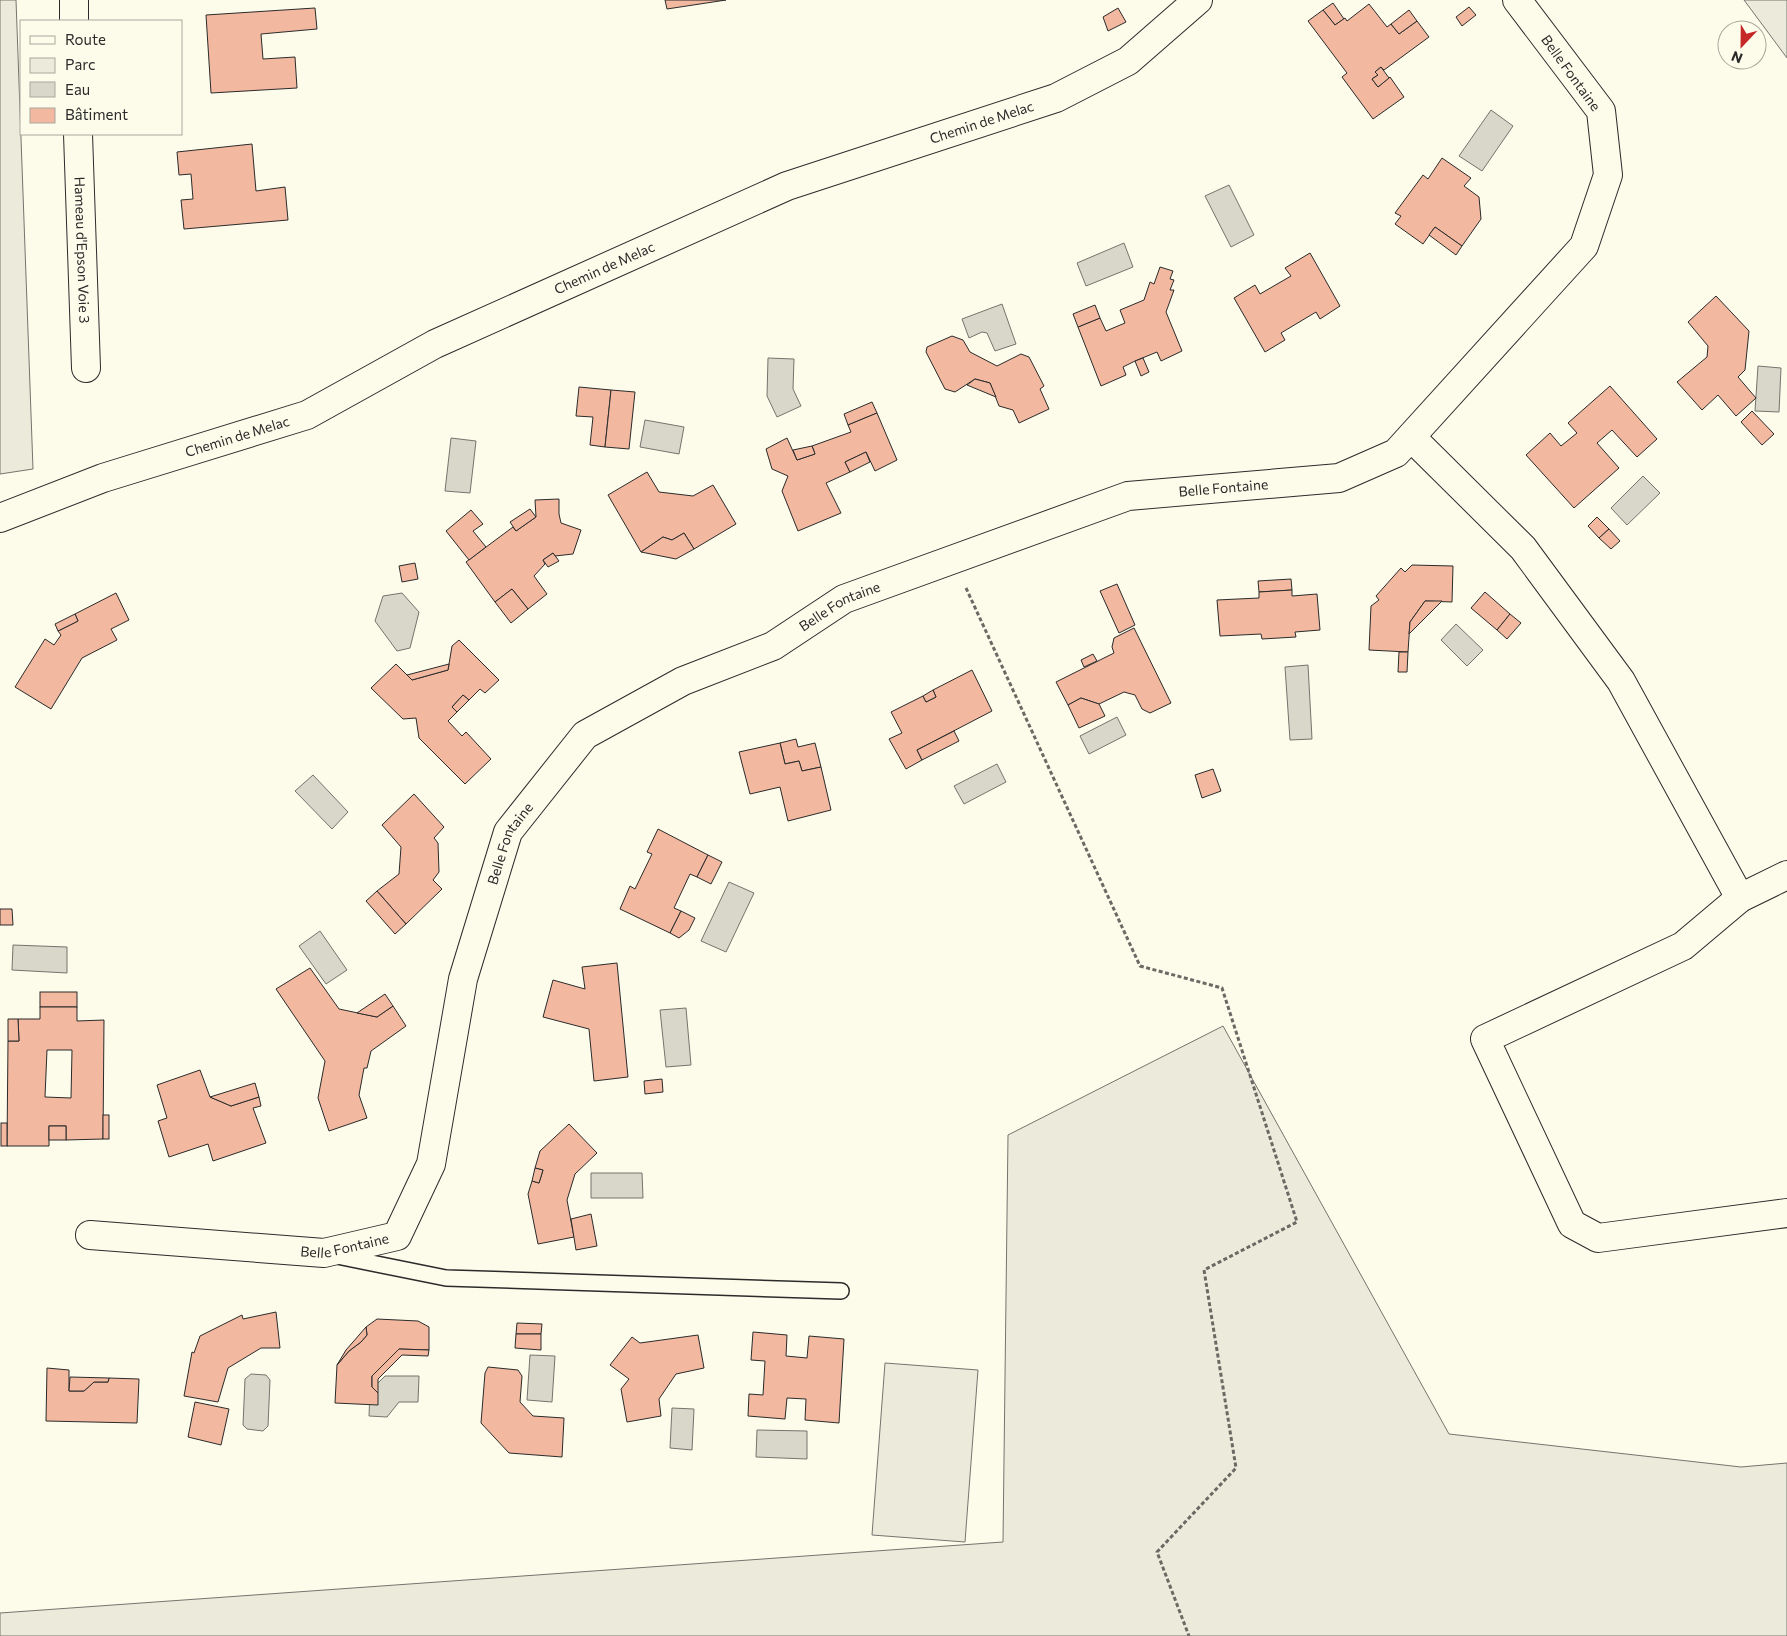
<svg xmlns="http://www.w3.org/2000/svg" width="1787" height="1636" viewBox="0 0 1787 1636" font-family="Commissioner,sans-serif">
	<style>
		.green { fill: #ecebdb; stroke: #74746e }
		.water { fill: #d8d7c9; stroke: #74746e }
		.building { fill: #f2b8a0; stroke: #2b2b2b; fill-rule: evenodd }
		.lines { fill: none; stroke-linecap: round; stroke-linejoin: round }
		.lane-casing { stroke: #2b2b2b; stroke-width: 18 }
		.street-casing { stroke: #2b2b2b; stroke-width: 30 }
		.path { stroke: #6a6964; stroke-width: 3; stroke-dasharray: 4 2.5; stroke-linecap: butt }
		.lane { stroke: #fdfbea; stroke-width: 15 }
		.street { stroke: #fdfbea; stroke-width: 28 }
		.labels { text-anchor: middle; stroke-width: 4; stroke-linejoin: round; paint-order: stroke }
		.street-label { font-size: 14px; fill: #2b2b2b; stroke: #fdfbea }
	</style>
	<rect width="100%" height="100%" fill="#fdfbea"/>
	<g class="green">
		<path d="M0,0h16l17,469 -33,5z"/>
		<path d="M1744,0h43v58z"/>
		<path d="M1223,1026l226,408 292,33 46,-4v173h-1787v-23l1003,-71 5,-407z"/>
		<path d="M885,1363l93,7 -13,172 -93,-7z"/>
	</g>
	<g class="water">
		<path d="M1491,110l22,16 -31,45 -23,-15z"/>
		<path d="M1229,185l25,50 -23,12 -26,-51z"/>
		<path d="M1124,243l9,24 -47,19 -9,-23z"/>
		<path d="M1002,304l14,40 -21,7 -8,-18 -5,-1 -13,6 -7,-19z"/>
		<path d="M768,358l26,1 -1,30 8,17 -24,11 -10,-21z"/>
		<path d="M1758,366l23,2 -2,44 -24,-1z"/>
		<path d="M645,420l39,7 -5,27 -39,-7z"/>
		<path d="M451,438l25,3 -6,52 -25,-2z"/>
		<path d="M1643,476l17,17 -33,32 -16,-17z"/>
		<path d="M402,593l17,19 -9,36 -13,3 -22,-30 8,-25z"/>
		<path d="M1456,624l27,26 -16,16 -26,-26z"/>
		<path d="M1308,665l4,74 -22,1 -5,-73z"/>
		<path d="M1117,717l9,18 -37,19 -9,-18z"/>
		<path d="M997,764l9,18 -42,22 -10,-18z"/>
		<path d="M313,775l35,37 -16,17 -37,-38z"/>
		<path d="M729,882l25,11 -28,59 -25,-11z"/>
		<path d="M320,931l27,39 -21,14 -27,-38z"/>
		<path d="M13,945l54,2v26l-55,-3z"/>
		<path d="M686,1008l5,57 -25,2 -6,-57z"/>
		<path d="M591,1173h51l1,25h-52z"/>
		<path d="M530,1355l25,1 -3,46 -25,-2z"/>
		<path d="M251,1374l15,1 4,5 -2,46 -5,5 -16,-2 -4,-4 2,-46z"/>
		<path d="M385,1376h34l-1,26h-19l-12,15 -18,-1 1,-25z"/>
		<path d="M672,1408l22,1 -2,41 -22,-2z"/>
		<path d="M757,1430l50,1v28l-51,-2z"/>
	</g>
	<g class="building">
		<path d="M665,0h61l-59,9z"/>
		<path d="M1333,3l11,16 -9,6 -12,-15z"/>
		<path d="M1369,4l18,23 4,-3 8,10 18,-13 12,16 -45,33 -3,-3 -6,5 3,3 -6,4 6,8 12,-10 14,20 -31,22 -31,-42 5,-4 -39,-52 15,-11 12,15 10,-7 2,3z"/>
		<path d="M1469,7l7,8 -14,11 -6,-9z"/>
		<path d="M315,8l2,21 -56,5 2,25 32,-2 2,31 -86,5 -5,-78z"/>
		<path d="M1118,8l8,14 -18,9 -5,-14z"/>
		<path d="M1409,10l8,11 -18,13 -8,-10z"/>
		<path d="M1381,67l8,11 -11,9 -6,-8 6,-4 -3,-3z"/>
		<path d="M252,144l4,47 29,-4 3,33 -104,9 -3,-29 12,-1 -2,-25 -12,1 -2,-23z"/>
		<path d="M1442,158l29,20 -7,8 15,11 2,22 -19,27 -27,-19 -12,17 -28,-20 6,-8 -6,-3 28,-38 5,4z"/>
		<path d="M1435,227l27,19 -6,9 -27,-20z"/>
		<path d="M1310,253l30,53 -20,13 -4,-7 -35,21 4,7 -20,12 -31,-54 21,-13 5,9 31,-18 -6,-8z"/>
		<path d="M1160,267l13,4 -3,8 4,1 -4,10h4l-8,22 16,39 -21,10 -4,-9 -22,9 -12,6 3,8 -25,11 -23,-59 22,-9 6,13 19,-8 -5,-13 24,-10 6,-18 4,2z"/>
		<path d="M1716,296l33,35 -4,39 -7,7 18,21 -20,18 -18,-21 -16,15 -25,-28 30,-25 1,-11 -20,-24z"/>
		<path d="M1095,305l5,13 -22,9 -5,-13z"/>
		<path d="M952,336l11,4 7,12 27,14 24,-12 8,3 15,29 -4,3 9,20 -30,14 -6,-13 -14,-4 -9,-23 -15,-4 -20,13 -10,-3 -19,-37 1,-5z"/>
		<path d="M1143,358l6,14 -8,4 -6,-15z"/>
		<path d="M975,379l15,4 6,14 -29,-12z"/>
		<path d="M1610,386l47,53 -20,18 -25,-27 -15,13 22,25 -45,40 -48,-53 24,-22 11,13 16,-13 -9,-10z"/>
		<path d="M579,387l32,3 -6,57 -15,-2 3,-28 -17,-1z"/>
		<path d="M611,390l24,2 -6,57 -24,-2z"/>
		<path d="M872,402l5,11 -29,12 -4,-11z"/>
		<path d="M1752,411l22,23 -12,11 -21,-23z"/>
		<path d="M877,413l20,47 -22,11 -9,-19 -21,10 5,10 -24,11 15,30 -43,18 -16,-40 6,-15 -16,-7 -6,-20 21,-11 10,22 18,-6 -3,-8 39,-14 -3,-7z"/>
		<path d="M812,446l3,8 -18,6 -4,-10z"/>
		<path d="M866,452l4,10 -20,10 -5,-10z"/>
		<path d="M647,472l12,20 34,4 20,-11 23,39 -42,25 -10,-16 -12,7 -9,-3 -22,15 -33,-57z"/>
		<path d="M559,499v15l2,9 20,7 -8,24 -18,2 -2,-3 -10,7 2,4 -11,12 13,18 -19,15 -16,-20 -17,13 -29,-40 47,-35 3,4 20,-14 -1,-17z"/>
		<path d="M530,509l6,8 -20,14 -6,-9z"/>
		<path d="M471,510l12,14 -10,7 13,16 -17,13 -23,-29z"/>
		<path d="M1597,517l12,12 -10,9 -11,-12z"/>
		<path d="M1609,529l11,12 -9,8 -12,-11z"/>
		<path d="M684,533l10,16 -18,10 -35,-7 22,-15 9,3z"/>
		<path d="M553,553l6,8 -11,6 -5,-7z"/>
		<path d="M415,563l3,16 -16,3 -3,-16z"/>
		<path d="M1412,565l41,1 -1,36 -27,-1 -15,21 -2,30 -39,-2 2,-44 8,-6 -3,-4 25,-28 4,4z"/>
		<path d="M1291,579l1,11 -33,2 -1,-11z"/>
		<path d="M1117,584l18,41 -16,8 -19,-42z"/>
		<path d="M512,589l16,20 -17,14 -16,-21z"/>
		<path d="M1292,590v6l25,-2 3,36 -25,2 1,5 -34,2 -1,-5 -41,2 -3,-36 42,-2v-6z"/>
		<path d="M1485,592l25,22 -13,16 -26,-22z"/>
		<path d="M116,593l13,27 -18,9 6,11 -35,18 -31,51 -36,-22 30,-48 9,6 7,-10 -3,-4 20,-10 -3,-7z"/>
		<path d="M1425,601h17l-33,33 1,-12z"/>
		<path d="M75,614l3,7 -20,10 -3,-7z"/>
		<path d="M1510,614l11,9 -14,16 -10,-9z"/>
		<path d="M1134,628l37,75 -21,10 -8,-4 -7,-14 -11,-3 -25,12 -18,-6 -13,7 -12,-23 58,-29 -2,-6 2,-9z"/>
		<path d="M459,640l40,40 -14,13 -5,-4 -11,11 -6,-5 -11,12 5,5 -9,9 14,15 4,-4 25,27 -26,25 -46,-46 -3,-20 -13,1 -32,-31 25,-24 16,16 36,-10 4,-24z"/>
		<path d="M1399,652h9l-1,20h-9z"/>
		<path d="M1093,654l4,7 -13,6 -3,-7z"/>
		<path d="M449,664l-1,6 -36,10 -5,-5z"/>
		<path d="M972,670l20,41 -75,39 5,10 -16,9 -17,-30 13,-6 -11,-21 32,-16 3,6 10,-5 -3,-7z"/>
		<path d="M933,690l3,7 -10,5 -3,-6z"/>
		<path d="M463,695l6,5 -12,12 -5,-5z"/>
		<path d="M1081,698l18,6 6,12 -26,12 -11,-23z"/>
		<path d="M954,731l5,10 -37,19 -5,-10z"/>
		<path d="M796,739l2,8 17,-4 6,24 -19,4 -3,-10 -14,3 -5,-21z"/>
		<path d="M780,743l5,21 14,-3 3,10 19,-4 10,43 -43,11 -8,-34 -30,7 -11,-42z"/>
		<path d="M1213,769l8,22 -19,7 -7,-23z"/>
		<path d="M414,794l30,33 -10,11 4,5 1,29 -6,8 9,9 -36,35 -29,-33 22,-17 2,-27 -19,-22z"/>
		<path d="M658,829l50,26 -11,22 -7,-3 -16,34 7,3 -11,22 -50,-24 10,-23 5,3 17,-35 -5,-2z"/>
		<path d="M708,855l14,7 -11,22 -14,-7z"/>
		<path d="M377,891l29,33 -11,10 -29,-33z"/>
		<path d="M0,909h12l1,16h-13z"/>
		<path d="M681,911l14,7 -6,12 -10,8 -9,-5z"/>
		<path d="M617,963l11,114 -34,4 -5,-52 -46,-12 10,-37 32,9 -3,-22z"/>
		<path d="M310,968l29,41 38,8 16,-11 13,20 -35,25 -4,17h-3l-5,27 8,23 -38,13 -11,-33 7,-37 -49,-72z"/>
		<rect x="40" y="992" width="37" height="15"/>
		<path d="M385,994l8,12 -16,11 -20,-4z"/>
		<path d="M40,1007h37v14l27,-1 -1,119 -37,1v-14h-17v20h-42l1,-105h11l-1,-22h22zM47,1050h25l-1,48 -26,-1z"/>
		<path d="M8,1019h10l1,22h-11z"/>
		<path d="M200,1070l10,27 21,9 28,-9 2,9 -8,2 13,35 -53,18 -5,-17 -39,13 -11,-36 9,-3 -10,-33z"/>
		<path d="M662,1079l1,13 -18,2 -1,-13z"/>
		<path d="M255,1083l4,14 -28,9 -21,-9z"/>
		<rect x="103" y="1115" width="6" height="24"/>
		<rect x="1" y="1123" width="6" height="23"/>
		<path d="M569,1124l28,29 -22,21 -8,26 7,37 -36,7 -10,-50 4,-13 7,2 4,-13 -8,-2 5,-17z"/>
		<rect x="49" y="1126" width="17" height="14"/>
		<path d="M535,1168l8,2 -4,13 -7,-2z"/>
		<path d="M591,1214l6,32 -21,4 -5,-31z"/>
		<path d="M276,1312l4,36h-19l-33,20 -10,34 -34,-6 8,-44 2,1 6,-17 42,-21 1,4z"/>
		<path d="M377,1319l41,2 11,6v23l-30,-1 -27,27v11l6,6v12l-43,-2 2,-38 12,-14 12,-9 6,-7 -1,-8z"/>
		<path d="M517,1323l25,1 -1,10h-25z"/>
		<path d="M366,1327l1,8 -6,7 -12,9 -12,14 9,-15z"/>
		<path d="M753,1332l34,3 -1,21 21,2 2,-22 35,3 -5,84 -34,-3 1,-21 -19,-1 -2,21 -37,-3 1,-22 14,1 2,-34 -14,-1z"/>
		<path d="M516,1334h25v16l-26,-2z"/>
		<path d="M698,1335l6,33 -28,6 -17,25 2,17 -34,6 -6,-33 8,-10 -19,-14 22,-28 8,6z"/>
		<path d="M399,1349l30,1 -1,6 -26,-1 -24,24v14l-6,-6v-11z"/>
		<path d="M488,1367l30,3 4,6 -2,26 13,14 31,2 -2,39 -53,-4 -28,-30 4,-50z"/>
		<path d="M47,1368l22,2v21h15l10,-9h14l1,-4 30,1 -2,44 -91,-2z"/>
		<path d="M70,1377l39,1 -1,4h-14l-10,9h-15z"/>
		<path d="M195,1402l34,7 -8,36 -33,-8z"/>
	</g>
	<g class="lines">
		<g class="lane-casing">
			<path id="lane" d="M337,1256l109,22 395,13"/>
		</g>
		<g class="street-casing">
			<g id="street">
				<path d="M74,0v21"/>
				<path id="s1" d="M78,134l8,234"/>
				<path d="M1411,437l112,111 98,133 119,217"/>
				<path id="s2" d="M0,518l103,-40 204,-63 128,-71 352,-158 269,-88 72,-37 70,-61"/>
				<path d="M1787,875l-47,23 -57,48 -198,93 87,185 26,14 189,-25"/>
				<path id="s3" d="M90,1235l234,18 73,-17 34,-72 32,-185 45,-147 77,-97 98,-54 90,-35 71,-47 284,-103 211,-18 57,-25 188,-207 24,-71 -7,-64 -84,-111"/>
			</g>
		</g>
		<path class="path" d="M966,588l174,378 82,22 75,234 -93,48 32,198 -79,84 32,84"/>
		<use href="#lane" class="lane"/>
		<use href="#street" class="street"/>
	</g>
	<g class="labels">
		<g class="street-label">
			<text transform="translate(1571 73) rotate(54)" y="5">Belle Fontaine</text>
			<text dy="5" stroke="none"><textPath href="#s2" startOffset="1061">Chemin de Melac</textPath></text>
			<text dy="5" stroke="none"><textPath href="#s1" startOffset="116">Hameau d'Epson Voie 3</textPath></text>
			<text dy="5" stroke="none"><textPath href="#s2" startOffset="656">Chemin de Melac</textPath></text>
			<text dy="5" stroke="none"><textPath href="#s2" startOffset="251">Chemin de Melac</textPath></text>
			<text dy="5" stroke="none"><textPath href="#s3" startOffset="1546">Belle Fontaine</textPath></text>
			<text dy="5" stroke="none"><textPath href="#s3" startOffset="1141">Belle Fontaine</textPath></text>
			<text dy="5" stroke="none"><textPath href="#s3" startOffset="721">Belle Fontaine</textPath></text>
			<text dy="5" stroke="none"><textPath href="#s3" startOffset="256">Belle Fontaine</textPath></text>
		</g>
	</g>
	<rect x="20" y="20" width="162" height="115" fill="#fdfbea" stroke="#a9a89e"/>
	<rect x="30" y="36" width="25" height="8" fill="#fdfbea" stroke="#a9a89e"/>
	<text x="65" y="45" font-size="15" fill="#2b2b2b">Route</text>
	<rect x="30" y="58" width="25" height="15" fill="#ecebdb" stroke="#a9a89e"/>
	<text x="65" y="70" font-size="15" fill="#2b2b2b">Parc</text>
	<rect x="30" y="82" width="25" height="15" fill="#d8d7c9" stroke="#a9a89e"/>
	<text x="65" y="95" font-size="15" fill="#2b2b2b">Eau</text>
	<rect x="30" y="108" width="25" height="15" fill="#f2b8a0" stroke="#a9a89e"/>
	<text x="65" y="120" font-size="15" fill="#2b2b2b">Bâtiment</text>
	<g transform="translate(1742 45) rotate(202)"><circle r="24" fill="#fdfbea" stroke="#a9a89e"/>
	<path d="M0-4L9 19L0 12L-9 19Z" fill="#c62828"/>
	<text y="-8" font-size="14" font-weight="bold" text-anchor="middle" fill="#2b2b2b">N</text>
	</g>
</svg>
